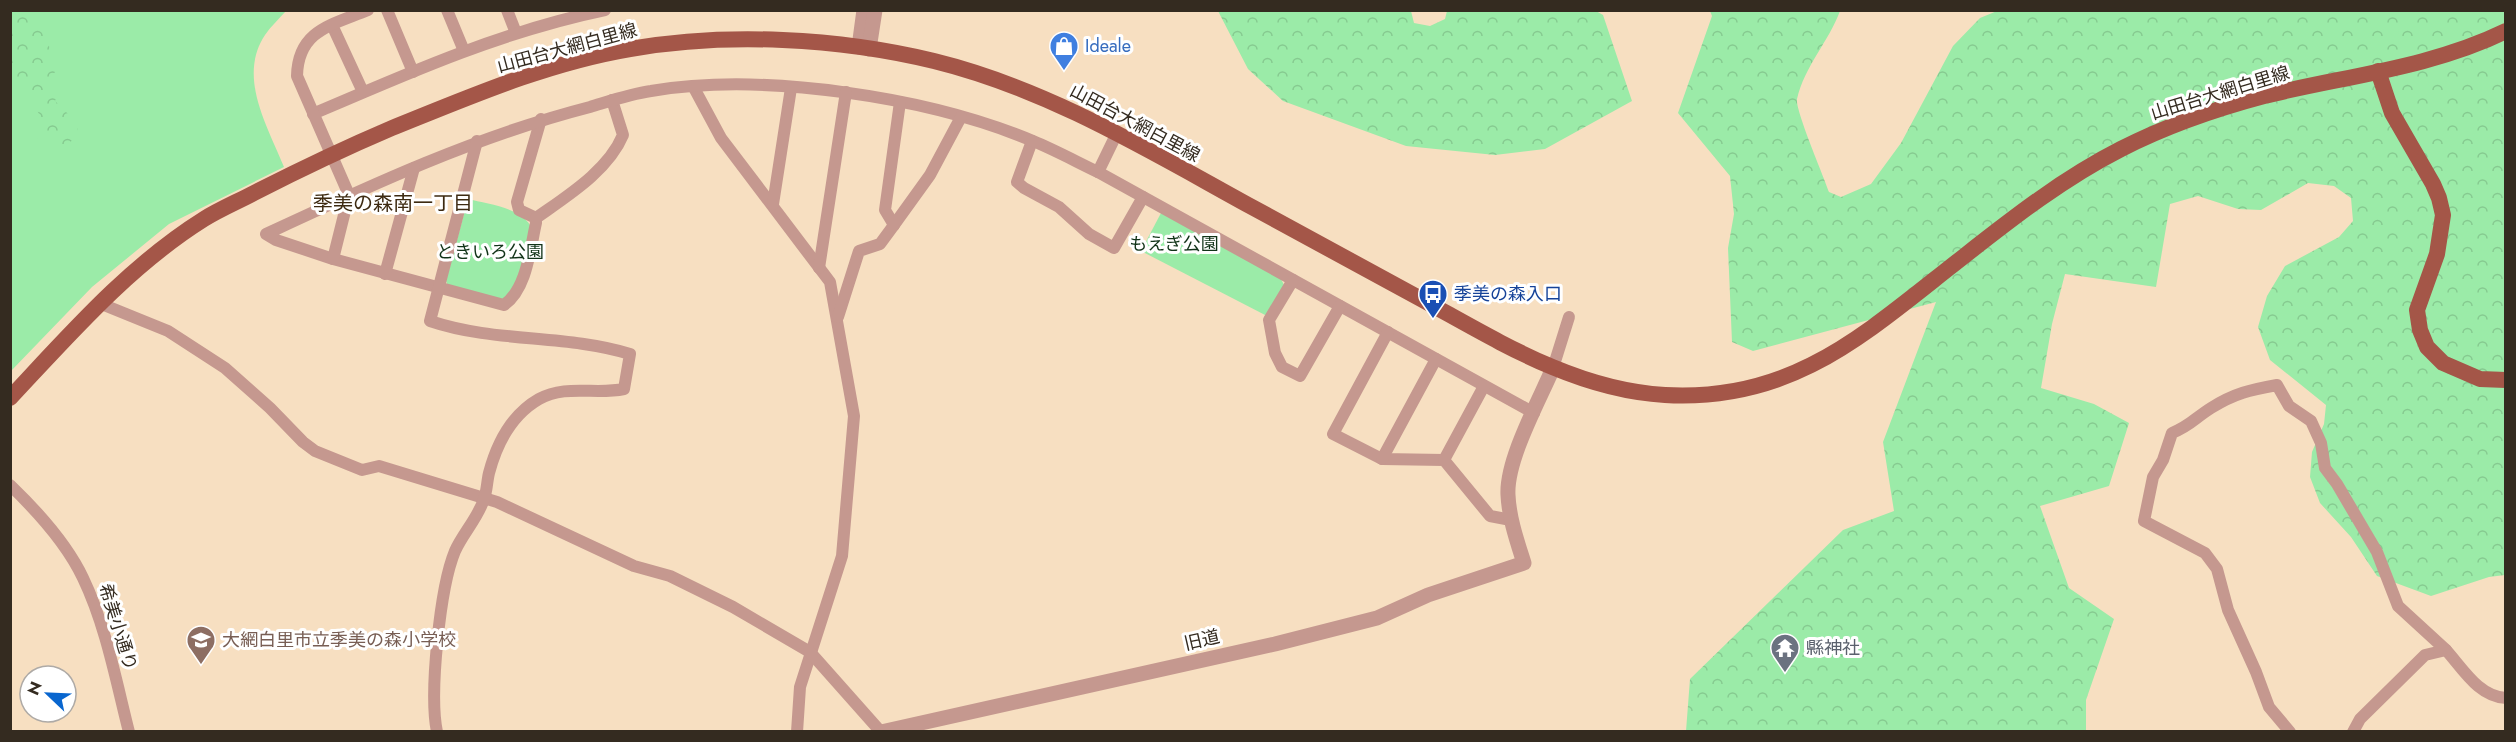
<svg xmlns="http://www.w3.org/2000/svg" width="2516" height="742" viewBox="0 0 2516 742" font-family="Jost,'Noto Sans JP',sans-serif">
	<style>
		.green { fill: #9beba8 }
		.forest { fill: url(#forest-crowns) }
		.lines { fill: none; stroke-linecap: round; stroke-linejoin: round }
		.minor { stroke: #c5988f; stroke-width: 12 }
		.tertiary { stroke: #c5988f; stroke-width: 15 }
		.primary { stroke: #a45648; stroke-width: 16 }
		.labels { text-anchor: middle; stroke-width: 6; stroke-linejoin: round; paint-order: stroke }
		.shop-label { font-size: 18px; fill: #366cbe; stroke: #fff; text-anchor: start }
		.street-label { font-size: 18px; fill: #342b20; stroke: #fff }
		.park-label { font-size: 18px; fill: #113318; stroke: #fff }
		.transit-label { font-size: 18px; fill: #164399; stroke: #fff; text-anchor: start }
		.education-label { font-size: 18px; fill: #785e54; stroke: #fff; text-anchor: start }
		.worship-label { font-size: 18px; fill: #5b616d; stroke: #fff; text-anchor: start }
		.neighbourhood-label { font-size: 20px; fill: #3d2a11; stroke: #fff }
	</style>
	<defs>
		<pattern id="forest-crowns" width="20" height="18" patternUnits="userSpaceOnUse" patternTransform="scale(1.5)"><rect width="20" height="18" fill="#9beba8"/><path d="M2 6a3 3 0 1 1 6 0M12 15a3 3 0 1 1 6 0" fill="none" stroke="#86ca90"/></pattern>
	</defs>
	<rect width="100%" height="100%" fill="#f7dfc1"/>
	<g class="green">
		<path d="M11,11h275c-7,8 -15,15 -21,24 -28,42 3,92 19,132l-115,57 -77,63 -81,84z"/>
		<path d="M468,199c20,5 56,9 64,30l-17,60 -10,11 -57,-14 -2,-5z"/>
		<path d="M1161,213l120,66 3,6 -17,31 -126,-65z"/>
	</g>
	<g class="forest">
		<path d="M11,10l42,1 -8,8 3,7 -3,9 5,14 10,4 2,13 -9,8 5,20 -3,7 23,23c-1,17 -10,23 -26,22l-1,-5 -14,-3 -2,-14 4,-10 -6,-12 -22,-20z"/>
		<path d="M1218,11h193l3,12 16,3 15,-7 2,-8h149l7,4 29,86 -87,48 -50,6 -89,-9 -123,-45 -35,-32z"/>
		<path d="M1710,11h130c-11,30 -36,56 -43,88 -2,11 27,78 32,93l12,5 30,-13 30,-41 52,-97 27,-28 17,-7h508v564l-16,2 -58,19 -54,-20 -26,-39 -31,-34 -10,-26 2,-25 12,-28 2,-19 -56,-45 -12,-33 9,-31 18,-30 54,-29 14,-16 -2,-23 -17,-12 -26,-3 -47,27 -23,-1 -40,-13 -28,8 -14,83 -91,-13 -13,50 -11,64 53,16 35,19 -20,63 -69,20 29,82 45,31 -28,81v31h-400l4,-52 153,-149 51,-19 -11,-69 53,-140 -183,49 -21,-9 -4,-94 6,-34 -4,-38 -52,-63 34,-97z"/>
	</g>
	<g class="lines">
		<g class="minor">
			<path d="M387,10l26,62"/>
			<path d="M447,10l17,41"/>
			<path d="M507,10l9,23"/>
			<path d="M332,25l31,67"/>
			<path d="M693,86l28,52 109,144 24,134 -12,140 -42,131 -3,45"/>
			<path d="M313,114c95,-41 190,-83 292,-104"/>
			<path d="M541,119l-24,83 2,8 17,8c31,-22 72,-47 87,-83l-11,-35"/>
			<path d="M1032,141l-15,41 7,6 35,19 30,27 25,14 29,-51"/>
			<path d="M1098,172l19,-39"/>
			<path d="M773,204l18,-116"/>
			<path d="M536,218v5c-6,26 -9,66 -32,82l-171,-46 -57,-19 -10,-6c105,-49 211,-98 324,-127 20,-6 40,-13 61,-16 113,-19 277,6 382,50 22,9 44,21 65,31l436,241"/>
			<path d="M894,225l-9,-15 15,-108"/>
			<path d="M333,259l16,-64 -52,-119c1,-46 35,-51 71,-66"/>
			<path d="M819,268l27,-176"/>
			<path d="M385,274l29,-106"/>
			<path d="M1293,280l-24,40 6,33 7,14 18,9 40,-70"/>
			<path d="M99,303l69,28 57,37 45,40 33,34 12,9 47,19 17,-4 118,36 137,64 36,10 63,31 77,45 71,80"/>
			<path d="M838,317l21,-66 21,-7 14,-19 36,-50 31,-58"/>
			<path d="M1388,332l-55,102 49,25 62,1 46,56 21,4"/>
			<path d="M1553,368l16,-51"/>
			<path d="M1382,459l54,-100"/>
			<path d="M1444,460l40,-74"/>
			<path d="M10,485c27,26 57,59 73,93 23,48 33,103 46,154"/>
			<path d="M2446,650c17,19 33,47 60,48"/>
			<path d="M437,732c-8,-38 3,-145 18,-181 8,-18 23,-33 29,-52 3,-8 3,-18 5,-26 8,-30 22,-58 50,-74 27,-15 56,-4 85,-10l6,-35c-65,-20 -135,-11 -200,-33l47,-180"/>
			<path d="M2290,732l-21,-25 -13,-35 -28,-62 -11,-41 -12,-16 -61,-32 9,-44 10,-17 9,-27c18,-7 23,-15 39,-25 24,-15 39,-18 66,-23l12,21 22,15 10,22 4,25 12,16 40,68 21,54 48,44 -21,5 -65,64 -7,13"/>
		</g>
		<g class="tertiary">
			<path d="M859,47l5,-37"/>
			<path d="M869,49l6,-39"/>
			<path d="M881,732l394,-88 102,-26 51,-23 96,-32c-7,-22 -15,-45 -16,-68 -2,-35 31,-94 45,-127"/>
		</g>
		<g class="primary">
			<path d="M2378,71l14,42 41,71 6,14 4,17 -6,39 -20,56 3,20 7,17 16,16 37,16 26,1"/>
			<path d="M10,398c60,-64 119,-132 194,-179 16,-10 33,-17 50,-26 45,-23 91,-45 138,-65 77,-31 155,-65 238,-79 97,-17 209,-11 304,12 114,28 214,89 316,145 57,31 114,62 171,93 77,42 154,91 244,96 123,7 194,-56 284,-127 55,-43 109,-87 172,-119 45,-23 94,-40 143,-53 81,-20 166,-28 242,-65"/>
		</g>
	</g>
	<defs>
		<g id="shop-pin" transform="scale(1.5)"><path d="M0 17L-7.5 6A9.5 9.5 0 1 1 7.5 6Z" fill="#3f7fe0" stroke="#fff"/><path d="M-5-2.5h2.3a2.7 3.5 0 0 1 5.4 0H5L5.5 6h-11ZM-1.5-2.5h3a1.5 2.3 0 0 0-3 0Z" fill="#fff"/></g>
		<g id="bus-pin" transform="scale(1.5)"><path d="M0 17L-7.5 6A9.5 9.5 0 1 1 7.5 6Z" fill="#1a4fb4" stroke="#fff"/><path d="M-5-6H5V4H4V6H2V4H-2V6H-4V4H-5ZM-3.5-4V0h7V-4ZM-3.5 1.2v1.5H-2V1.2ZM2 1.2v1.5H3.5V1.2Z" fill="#fff"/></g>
		<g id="school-pin" transform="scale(1.5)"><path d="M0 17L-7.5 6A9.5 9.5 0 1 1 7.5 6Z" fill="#8d6e63" stroke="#fff"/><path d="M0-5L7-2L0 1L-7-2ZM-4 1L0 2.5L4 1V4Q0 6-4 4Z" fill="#fff"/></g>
		<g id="temple-pin" transform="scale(1.5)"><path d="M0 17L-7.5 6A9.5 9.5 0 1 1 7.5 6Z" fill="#6b7280" stroke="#fff"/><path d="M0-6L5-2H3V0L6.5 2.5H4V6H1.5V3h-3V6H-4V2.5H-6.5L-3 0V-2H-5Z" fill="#fff"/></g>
	</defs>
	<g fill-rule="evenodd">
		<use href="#shop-pin" x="1064" y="46"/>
		<use href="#bus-pin" x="1433" y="294"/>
		<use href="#school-pin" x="201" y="640"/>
		<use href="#temple-pin" x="1785" y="648"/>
	</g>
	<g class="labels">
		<g class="shop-label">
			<text x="1085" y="52">Ideale</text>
		</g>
		<g class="street-label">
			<text transform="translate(567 48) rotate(-15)" y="6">山田台大網白里線</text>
			<text transform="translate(2220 93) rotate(-17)" y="6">山田台大網白里線</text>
			<text transform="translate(1135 123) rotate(28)" y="6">山田台大網白里線</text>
			<text transform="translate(118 627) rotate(73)" y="6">希美小通り</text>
			<text transform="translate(1202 640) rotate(-13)" y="6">旧道</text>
		</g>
		<g class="park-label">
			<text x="1174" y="250">もえぎ公園</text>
			<text x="490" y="258">ときいろ公園</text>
		</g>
		<g class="transit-label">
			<text x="1454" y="300">季美の森入口</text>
		</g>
		<g class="education-label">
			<text x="222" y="646">大網白里市立季美の森小学校</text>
		</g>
		<g class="worship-label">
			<text x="1806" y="654">縣神社</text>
		</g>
		<g class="neighbourhood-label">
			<text x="393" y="210">季美の森南一丁目</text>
		</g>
	</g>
	<rect width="2516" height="742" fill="none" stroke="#342b20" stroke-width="24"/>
	<g transform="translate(48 694) rotate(293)"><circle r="28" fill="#ffffff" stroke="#aeaaa6" stroke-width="1.5"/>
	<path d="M0-4.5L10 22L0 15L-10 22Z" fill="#0966cf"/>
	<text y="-9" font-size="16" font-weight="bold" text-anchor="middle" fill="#342b20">N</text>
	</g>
</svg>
